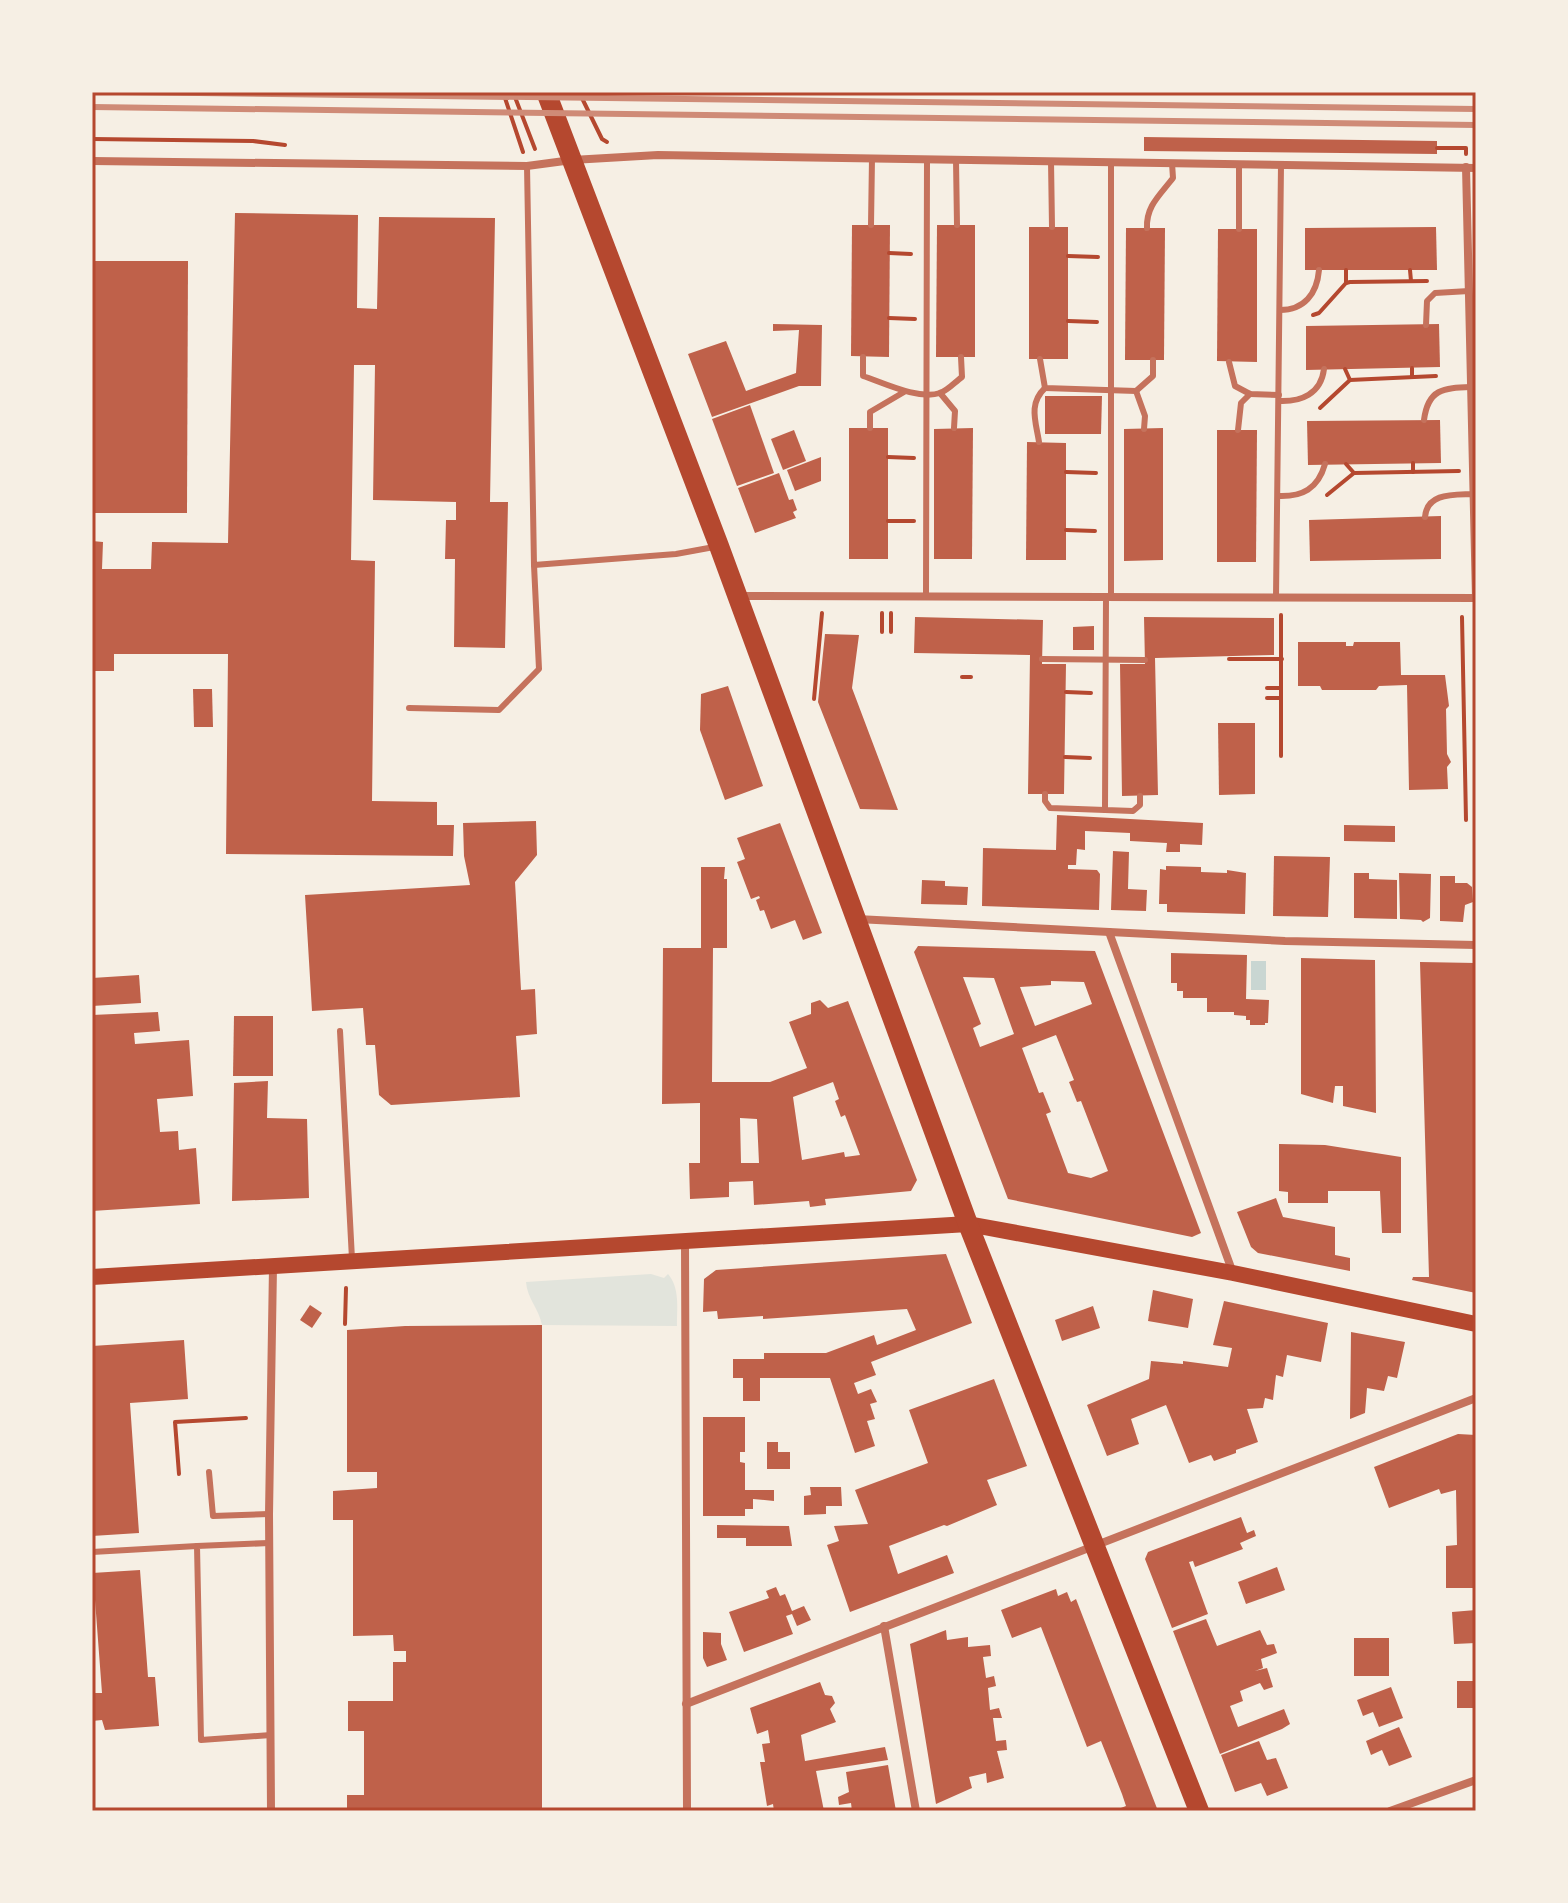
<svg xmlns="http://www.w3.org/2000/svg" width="1568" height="1903" viewBox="0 0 1568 1903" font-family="'Nunito Sans',sans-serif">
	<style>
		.green { fill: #e2e4dc }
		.water { fill: #c9d6d2 }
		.building { fill: #bf614a; fill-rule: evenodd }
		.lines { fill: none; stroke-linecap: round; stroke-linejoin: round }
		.path { stroke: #b5482f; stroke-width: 4 }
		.service { stroke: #c5725c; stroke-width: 6 }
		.minor { stroke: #c5725c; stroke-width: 8 }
		.secondary { stroke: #b5482f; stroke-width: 16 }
		.primary { stroke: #b5482f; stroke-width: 20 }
		.rail { stroke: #cf8b77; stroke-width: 6 }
		.neatline { fill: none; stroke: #b5482f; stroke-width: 3 }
	</style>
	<rect width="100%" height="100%" fill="#f6efe4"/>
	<path class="green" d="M651,1274l13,4 4,-4c12,14 9,34 9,52l-135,-1c-3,-16 -15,-27 -16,-43z"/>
	<rect class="water" x="1251" y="961" width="15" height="29"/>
	<g class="building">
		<path d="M1144,137l293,4v13l-293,-3z"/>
		<path d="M235,213l123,2 -1,93 20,1 2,-92 116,1 -5,284h18l-3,146 -51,-1 1,-88h-10l1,-39h10v-18l-83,-2 2,-135h-21l-3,195 24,1 -3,240 65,1v23h17l-1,31 -227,-2 2,-200h-114v17h-22v-130l11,1 -1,27h49l1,-27 76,1z"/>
		<path d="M852,225h38l-1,132 -38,-1z"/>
		<path d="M937,225h38v132h-39z"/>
		<rect x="1029" y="227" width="39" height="132"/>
		<path d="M1436,227l1,43h-132v-42z"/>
		<path d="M1126,228h39l-1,132h-39z"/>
		<path d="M1218,229h39v133l-40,-1z"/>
		<path d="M92,261h96l-1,252h-95z"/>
		<path d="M773,324l49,1 -1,61h-22l-87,31 -24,-63 38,-13 20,50 50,-18 3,-43 -26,1z"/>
		<path d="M1439,324l1,43 -134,3v-44z"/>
		<path d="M1045,396h57l-1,38h-56z"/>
		<path d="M750,405l24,68 -37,13 -25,-67z"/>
		<path d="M1440,420l1,43 -133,2 -1,-44z"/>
		<rect x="849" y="428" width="39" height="131"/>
		<path d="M973,428l-1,131h-38v-130z"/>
		<path d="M1163,428v132l-39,1v-132z"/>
		<path d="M794,430l12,31 -23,9 -12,-31z"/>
		<path d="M1217,430h40l-1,132h-39z"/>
		<path d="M1027,442l39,1v117h-40z"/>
		<path d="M821,457v24l-26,10 -8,-21z"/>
		<path d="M779,473l10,27 4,-1 4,11 -4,2 3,6 -41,15 -17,-45z"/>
		<path d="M1441,516v43l-131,2 -1,-41z"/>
		<path d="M915,617l128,3 -1,44h24l-2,130h-36l2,-139 -116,-2z"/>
		<path d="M1144,617l130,1v37l-119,3 3,137 -36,1 -2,-132h25z"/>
		<path d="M1094,626v24h-21v-23z"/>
		<path d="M825,634l34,1 -7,53 46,122 -38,-1 -42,-107z"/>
		<path d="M1298,642h48v4h7l1,-4h46l1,33h44l4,31 -3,3 1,45 4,8 -4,5 1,22 -39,1 -2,-105 -28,1 -3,4h-54l-2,-4h-22z"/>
		<path d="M728,686l35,100 -38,14 -25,-70 1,-36z"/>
		<path d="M193,689h19l1,38h-19z"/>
		<path d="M1218,723h37v71l-36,1z"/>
		<path d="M1057,815l146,8 -1,22 -22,-1v8h-14l1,-9 -37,-2v-8l-45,-2v19l-8,-1 -1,16h-8v4l29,1 3,4 -1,36 -117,-4 1,-58 73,2z"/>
		<path d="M536,821l1,34 -22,27 6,108 14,-1 2,45 -21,2 4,61 -129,8 -12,-10 -4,-50h-9l-3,-37 -51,3 -7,-116 165,-10 -6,-29 -1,-33z"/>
		<path d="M780,823l42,110 -19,7 -8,-20 -24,9 -7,-19 -4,1 -4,-11 4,-2 -1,-2 -8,3 -14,-37 8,-3 -8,-21z"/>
		<path d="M1344,825l51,1v16l-51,-1z"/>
		<path d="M1113,851l16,1 -1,37 19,1 -1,21 -35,-1z"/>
		<path d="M1274,856l56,1 -2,60 -55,-1z"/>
		<path d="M1166,866l35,1v5l26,1v-3l19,3 -1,41 -78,-2v-8h-8l1,-35 6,1z"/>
		<path d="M701,867h24l-1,12h3v69h-14l-1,134h58l37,-14 -18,-46 22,-8v-11l9,-3 8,8 20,-7 69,179 -6,11 -86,8 1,6 -16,2 -1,-6 -55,4 -1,-24 -24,1v15l-39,2 -1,-36h11v-60l-38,1 1,-156h38zM833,1082l6,17 -4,2 6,16 4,-2 15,40 -15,2 -1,-5 -42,8 -9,-63zM740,1118l17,1 2,44h-18z"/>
		<path d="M1354,873h15v6l28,1v39l-43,-1z"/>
		<path d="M1399,873l32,1 -1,44 -7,4 -2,-2 -21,-1z"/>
		<path d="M1440,876h15v7h12l5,4 1,15 -8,3 -2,17 -23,-1z"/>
		<path d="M922,880l23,1v5l23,1 -1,18 -46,-1z"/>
		<path d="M918,946l177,5 106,282 -9,4 -184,-38 -94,-247zM963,977l31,1 20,56 -34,13 -7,-19 8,-4zM1051,981l33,1 8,22 -57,22 -15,-39 31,-2zM1056,1035l18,45 -5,2 8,20 4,-1 27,70 -17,7 -23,-5 -22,-59 5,-2 -8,-20 -4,1 -17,-45z"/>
		<path d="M1171,953l76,2 -1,44 23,1 -1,23h-3v2h-15v-5h-4v-4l-12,-1v-3h-27v-14h-24v-7h-6v-8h-6z"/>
		<path d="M1301,958l74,2 1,153 -33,-7v-20h-8l-2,17 -32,-9z"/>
		<path d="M1420,962l56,1v330l-64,-13 1,-3h16z"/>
		<path d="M139,975l2,28 -49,3v-28z"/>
		<path d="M158,1012l2,19 -26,2 1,11 54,-4 4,56 -36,3 3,33 18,-1 1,19 17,-2 4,56 -108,7v-196z"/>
		<path d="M234,1016h39v60h-40z"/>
		<path d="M268,1081l-1,37 40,1 2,79 -77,3 2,-118z"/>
		<path d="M1279,1144l46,1 76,12v76h-19l-2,-42h-52v12h-40v-11l-9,-1z"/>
		<path d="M1276,1198l7,19 52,10v28l15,3v13l-92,-18 -7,-6 -14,-35z"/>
		<path d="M946,1254l26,69 -101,39 5,13 -22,8 4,11 13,-5 6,13 -7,2 5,15 -8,2 8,25 -20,7 -25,-75h-70v23h-17v-23h-10v-19h31v-6h62l48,-18 3,10 39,-15 -9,-21 -144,10v-3l-45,3 -1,-8 -14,1 1,-33 12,-9z"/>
		<path d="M1153,1290l40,9 -5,29 -40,-7z"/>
		<path d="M1224,1301l104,22 -7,39 -34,-7 -4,22 -7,-2 -3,25 -8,-2 -2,10 -16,1 11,33 -22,8v3l-22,8 -3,-6 -22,8 -23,-58 -35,14 8,25 -32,12 -20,-51 62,-26 2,-18 32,3v-3l45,6 4,-19 -19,-3z"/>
		<path d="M310,1305l12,8 -10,15 -12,-8z"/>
		<path d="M1093,1306l7,22 -38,13 -7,-21z"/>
		<path d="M542,1325v486h-195v-16h17v-64h-16v-30h45v-39h13v-11h-12l-1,-16 -40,1v-116h-20v-29l44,-3v-16h-30v-142l58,-4z"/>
		<path d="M1351,1332l54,10 -8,36 -9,-2 -4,15 -17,-3 -2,25 -15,6z"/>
		<path d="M184,1340l4,59 -58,4 9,130 -47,3v-190z"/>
		<path d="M994,1379l33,87 -40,14 10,25 -50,21 -3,-1 -55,21 9,28 49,-19 7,18 -104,39 -23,-67 12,-4 -5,-15 34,-2 -13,-34 73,-27 -19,-53z"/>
		<path d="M703,1417h42v35h-5v10l5,1v27h29v11l-21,-2v10h-8v7h-42z"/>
		<path d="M1458,1434l18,1v153h-30v-42l11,-1 -1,-55 -15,4 -2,-5 -50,19 -15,-41z"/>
		<path d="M767,1442h11v10h12v17h-23z"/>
		<path d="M810,1487h31l1,19h-16v8l-22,1v-19l7,-1z"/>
		<path d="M1241,1517l6,16 7,-3 2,6 -16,7 3,6 -48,18 -2,-6 -4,1 19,52 -36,14 -27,-69 3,-7z"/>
		<path d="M717,1525l72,1 3,20h-46v-8h-29z"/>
		<path d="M1277,1567l8,23 -39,14 -8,-22z"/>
		<path d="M140,1570l8,107h7l4,49 -54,4 -3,-10 -10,1v-28h10l-7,-93 -3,1v-28z"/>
		<path d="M776,1587l4,9 5,-2 7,17 12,-5 7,14 -14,6 -5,-12 -6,2 7,18 -49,18 -15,-40 40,-14 -3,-7z"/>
		<path d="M1056,1589l2,7 9,-4 4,10 5,-3 82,212h-45l13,-5 -4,-12 -21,-53 -14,6 -46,-120 -29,11 -11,-28z"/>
		<path d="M1476,1610v33l-22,1 -2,-32z"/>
		<path d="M1206,1619l11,27 43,-16 7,15 7,-1 3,9 -16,6 2,9 -8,3 12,-3 6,19 -9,3 -4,-7 -20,8 3,10 -13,5 8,21 46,-18 6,15 -8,5 -62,25 -47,-123z"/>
		<path d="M946,1630l1,10 21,-3v10l22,-2 1,11 -8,1 3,21 8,-2 2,10 -8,2 2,22 9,-2 3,10h-9l3,23 10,-1 1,10 -10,1 7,27 -17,5 -1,-10 -17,4 3,11 -36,16 -26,-160z"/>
		<path d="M703,1632l18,1v11l6,16 -20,7 -4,-9z"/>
		<rect x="1354" y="1638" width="35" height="38"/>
		<rect x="1457" y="1681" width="19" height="27"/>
		<path d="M820,1682l5,13 7,1 3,7 -5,6 6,13 -35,13 4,26 80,-14 3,13 -72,11 8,40h-50l-1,-7 -6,2 -7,-44h5l-3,-18 8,-1 -2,-13 -11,4 -7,-26z"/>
		<path d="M1391,1687l12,31 -24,9 -6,-15 -10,4 -6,-16z"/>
		<path d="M1399,1727l13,30 -23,9 -7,-16 -11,5 -5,-14z"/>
		<path d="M1259,1741l8,19 9,-2 12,30 -21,8 -6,-13 -26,9 -14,-37z"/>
		<path d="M888,1765l8,46h-44l-1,-8 -12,2 -1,-8 11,-5 -3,-20z"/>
	</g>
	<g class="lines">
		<g class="path">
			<path d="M503,92l20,60"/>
			<path d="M513,92l22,57"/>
			<path d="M579,92l23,47 5,3"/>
			<path d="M92,139l161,2 32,4"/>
			<path d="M1437,148h29v6"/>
			<path d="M889,253l22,1"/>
			<path d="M1068,256l30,1"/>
			<path d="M1410,270l1,11"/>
			<path d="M1346,283v-13"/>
			<path d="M1313,315l6,-2 27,-30 4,-1 77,-1"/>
			<path d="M889,318l26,1"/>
			<path d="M1068,321l29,1"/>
			<path d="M1412,368v9"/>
			<path d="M1345,369l5,11"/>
			<path d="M1320,408l30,-28 86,-4"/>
			<path d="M888,457l26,1"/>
			<path d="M1413,463v9"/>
			<path d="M1346,464l8,9"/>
			<path d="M1066,472l30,1"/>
			<path d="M1327,495l27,-22 105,-2"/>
			<path d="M888,521h26"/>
			<path d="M1066,530l29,1"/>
			<path d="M882,613v19"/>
			<path d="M891,613v19"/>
			<path d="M1462,617l4,203"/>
			<path d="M1229,659h53"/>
			<path d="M962,677h9"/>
			<path d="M1267,688h14"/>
			<path d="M1066,692l25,1"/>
			<path d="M1267,698h14"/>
			<path d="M814,699l8,-86"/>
			<path d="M1281,756v-141"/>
			<path d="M1065,757l25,1"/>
			<path d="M345,1324l1,-36"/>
			<path d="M179,1474l-4,-52 71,-4"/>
		</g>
		<g class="service">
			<path d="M956,160l1,65"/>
			<path d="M1051,161l1,66"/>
			<path d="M1111,162v435"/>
			<path d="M1239,164v65"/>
			<path d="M527,166l7,399 142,-11 38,-7"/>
			<path d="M871,225l1,-67"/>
			<path d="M1147,228c-1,-22 13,-33 26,-50l-1,-15"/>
			<path d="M1280,310c24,0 37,-16 39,-40"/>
			<path d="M1426,325l1,-24 8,-8 34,-2"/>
			<path d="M863,357v19c21,7 55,24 77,17 7,-2 15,-11 22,-16l-1,-20"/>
			<path d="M1040,359l5,29 91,3 17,-15v-16"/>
			<path d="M1229,362l6,24 15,8 29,1"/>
			<path d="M1136,391l9,25 -1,13"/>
			<path d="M940,393l15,18 -1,17"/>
			<path d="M1279,401c22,1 42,-7 45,-32"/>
			<path d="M1424,420c4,-31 19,-32 47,-33"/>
			<path d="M870,428v-16l34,-20"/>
			<path d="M1238,430l3,-27 9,-9"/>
			<path d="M1039,442c-3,-20 -11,-38 6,-54"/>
			<path d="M1278,496c24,1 40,-7 47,-32"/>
			<path d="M1425,517c2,-25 30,-22 48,-23"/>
			<path d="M926,595l1,-436"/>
			<path d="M1106,597l-1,213 28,1 7,-6v-9"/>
			<path d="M1276,597l5,-432"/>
			<path d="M1042,659l103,1"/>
			<path d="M409,708l90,2 40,-41 -5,-104"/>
			<path d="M1045,794v7l5,7 55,2"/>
			<path d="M340,1031l12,228"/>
			<path d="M209,1472l4,44 56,-2"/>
			<path d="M269,1543l-72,3 4,194 70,-5"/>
			<path d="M92,1552l105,-6"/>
		</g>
		<g class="minor">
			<path d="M92,161l435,5 45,-6 86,-5 818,13"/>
			<path d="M739,596l737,2 -10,-431"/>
			<path d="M857,919l428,22 191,4"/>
			<path d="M1109,932l124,341"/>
			<path d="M685,1242l2,569"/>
			<path d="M884,1626l32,185"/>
			<path d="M686,1704l790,-306"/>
			<path d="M271,1811l-2,-297 4,-247"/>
			<path d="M1390,1811l86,-31"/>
		</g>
		<path class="secondary" d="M92,1277l876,-53 265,49 243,51"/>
		<path class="primary" d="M546,92l173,454 249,678 231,587"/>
		<g class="rail">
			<path d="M121,92l1355,17"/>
			<path d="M92,107l1384,18"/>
		</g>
	</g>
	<rect width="1568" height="1903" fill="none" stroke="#f6efe4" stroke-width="188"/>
	<rect x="94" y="94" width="1380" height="1715" class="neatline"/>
</svg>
